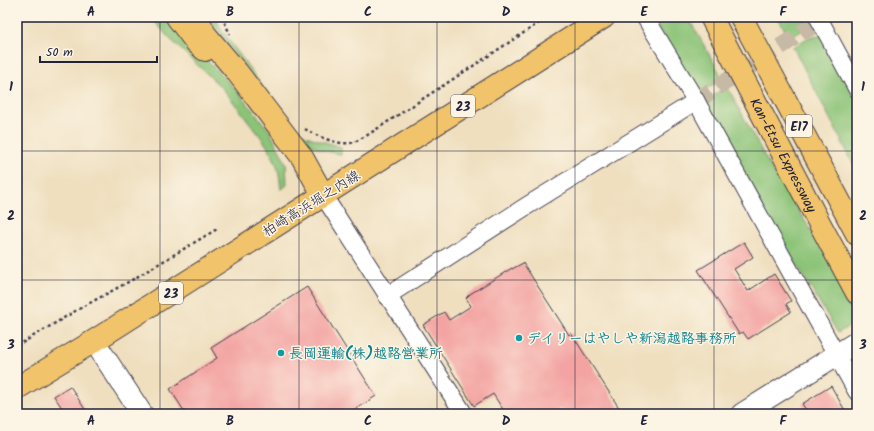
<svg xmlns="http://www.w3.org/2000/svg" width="874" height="431" viewBox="0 0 874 431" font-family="Kalam,'Klee One',sans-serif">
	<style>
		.green { fill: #8bc377; stroke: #567259 }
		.building { fill: #f3a3a1 }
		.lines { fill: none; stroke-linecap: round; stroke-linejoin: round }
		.minor-tunnel { stroke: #c6b9a5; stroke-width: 17; stroke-dasharray: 17 8; stroke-linecap: butt }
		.minor-casing { stroke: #413e4f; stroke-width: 19 }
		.tertiary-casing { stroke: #413e4f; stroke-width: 23 }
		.primary-casing { stroke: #413e4f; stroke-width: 24 }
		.motorway-casing { stroke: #413e4f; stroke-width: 24 }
		.path { stroke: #413e4f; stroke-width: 2.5; stroke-dasharray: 3 3; stroke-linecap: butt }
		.minor { stroke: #fff; stroke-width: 17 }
		.tertiary { stroke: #fff; stroke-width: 21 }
		.primary { stroke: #f1c36a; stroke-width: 22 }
		.motorway { stroke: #f1c36a; stroke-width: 22 }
		.grid { fill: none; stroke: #22223b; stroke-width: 1; stroke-opacity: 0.55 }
		.culture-dot { fill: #0f9aa8; stroke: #fcf5e5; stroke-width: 1.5 }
		.labels { text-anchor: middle; stroke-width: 3; stroke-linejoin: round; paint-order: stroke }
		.shield { fill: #fcf5e5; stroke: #63616e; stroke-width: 1 }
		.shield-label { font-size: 13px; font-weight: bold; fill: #22223b }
		.street-label { font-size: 14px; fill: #22223b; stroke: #fcf5e5 }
		.culture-label { font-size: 14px; font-weight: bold; fill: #0d838f; stroke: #fcf5e5; text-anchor: start }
		.neatline { fill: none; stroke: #22223b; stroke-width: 1.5 }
		.grid-label { font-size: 13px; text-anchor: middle; font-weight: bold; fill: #22223b }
	</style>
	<rect width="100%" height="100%" fill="#fcf5e5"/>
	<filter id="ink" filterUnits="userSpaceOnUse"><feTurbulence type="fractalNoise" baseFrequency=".025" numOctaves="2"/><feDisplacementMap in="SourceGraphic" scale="8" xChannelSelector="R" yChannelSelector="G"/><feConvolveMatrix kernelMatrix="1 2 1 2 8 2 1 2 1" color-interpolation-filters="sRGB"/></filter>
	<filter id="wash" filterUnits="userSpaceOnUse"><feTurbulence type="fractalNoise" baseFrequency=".012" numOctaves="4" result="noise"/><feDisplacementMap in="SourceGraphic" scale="16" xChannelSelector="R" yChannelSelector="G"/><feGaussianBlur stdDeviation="0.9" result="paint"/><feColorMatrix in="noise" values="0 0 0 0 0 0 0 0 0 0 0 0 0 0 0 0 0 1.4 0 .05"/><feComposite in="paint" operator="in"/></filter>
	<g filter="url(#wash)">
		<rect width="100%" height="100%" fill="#efdfbf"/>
		<g class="green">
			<path d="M151,17h17l9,12 61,63 31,38 17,33 1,22 -6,5 -2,-16 -3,-11 -7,-14 -9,-13 -36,-46 -56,-53z"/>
			<path d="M208,17h8l4,11 9,12 37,51 32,39 8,6 35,11v7c-15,-2 -27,-6 -39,-15l-76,-96z"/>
			<path d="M657,17h31l35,62 -19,11 -9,-1 -38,-63z"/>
			<path d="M778,17h32c-5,14 -8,14 -21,21z"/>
			<path d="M818,35l7,2 32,63v71l-64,-124 16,-10z"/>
			<path d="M727,86l45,84 70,108 15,28v15l-19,12 -77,-127 -56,-105z"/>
		</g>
		<g id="blocks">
			<g class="building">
				<path d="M744,242l9,15 -19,12 14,22 26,-17 17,27 -5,3 5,8 -43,27 -5,-7 -4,2 -41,-64z"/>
				<path d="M523,263l46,72 2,-2 52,81h-60l-3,-5 -9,5h-45l-13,-20 -19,12 -51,-81 21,-13 5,8 22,-14 -5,-8 4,-4 42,-26v1z"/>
				<path d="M307,287l69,109 -28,18h-162l-16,-25 47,-31 -6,-10z"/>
				<path d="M70,386l18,28h-22l-12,-18z"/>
				<path d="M831,386l16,28h-38l-7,-10z"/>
			</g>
		</g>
	</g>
	<g filter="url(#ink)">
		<use href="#blocks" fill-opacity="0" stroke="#413e4f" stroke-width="1"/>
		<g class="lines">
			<path class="minor-tunnel" d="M696,101l124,-80"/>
			<g class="minor-casing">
				<g id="minor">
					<path d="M645,17l51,84 161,291"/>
					<path d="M818,17l39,72"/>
					<path d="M323,195l141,219"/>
					<path d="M387,296l138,-89 171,-106"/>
				</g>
			</g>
			<g class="tertiary-casing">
				<g id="tertiary">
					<path d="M94,341l48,73"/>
					<path d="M742,414l115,-72"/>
				</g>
			</g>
			<g class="primary-casing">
				<path id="primary" d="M17,388l77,-47 510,-324"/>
			</g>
			<g class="motorway-casing">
				<g id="motorway">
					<path d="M177,17l19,25 9,8"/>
					<path d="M197,17l8,17 32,38 65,85 21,38"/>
					<path id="s1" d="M711,17l103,196 43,80"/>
					<path d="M741,17l116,217"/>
				</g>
			</g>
			<g class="path">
				<path d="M222,17l8,17"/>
				<path d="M305,129c12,7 31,16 46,14 5,-1 10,-5 15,-7l182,-119"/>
				<path d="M17,346l60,-36 53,-29 87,-52"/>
			</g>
			<use href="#minor" class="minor"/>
			<use href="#tertiary" class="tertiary"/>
			<use href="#primary" class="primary"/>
			<use href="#motorway" class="motorway"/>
		</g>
	</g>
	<path class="grid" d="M160,17v397M299,17v397M437,17v397M575,17v397M714,17v397M17,151h840M17,280h840"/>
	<g class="culture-dot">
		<circle cx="519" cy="338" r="4"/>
		<circle cx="281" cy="353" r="4"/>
	</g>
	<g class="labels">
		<g class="shield">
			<rect x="451" y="95" width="24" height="22" rx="3"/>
			<rect x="786" y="115" width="26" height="22" rx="3"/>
			<rect x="159" y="282" width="24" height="22" rx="3"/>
		</g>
		<g class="shield-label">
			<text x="463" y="111">23</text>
			<text x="799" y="131">E17</text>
			<text x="171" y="298">23</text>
		</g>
		<g class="street-label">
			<text dy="5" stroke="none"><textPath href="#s1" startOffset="156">Kan-Etsu Expressway</textPath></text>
			<text transform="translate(311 203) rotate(-32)" y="5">柏崎高浜堀之内線</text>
		</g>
		<g class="culture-label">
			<text x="527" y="343">デイリーはやしや新潟越路事務所</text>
			<text x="289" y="358">長岡運輸(株)越路営業所</text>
		</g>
	</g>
	<rect width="874" height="431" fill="none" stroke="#fcf5e5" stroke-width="44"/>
	<path d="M40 56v6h117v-6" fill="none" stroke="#22223b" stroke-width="2"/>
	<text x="46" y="56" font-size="12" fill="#22223b" stroke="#fcf5e5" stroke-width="3" paint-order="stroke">50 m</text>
	<rect x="22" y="22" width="830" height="387" class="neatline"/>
	<g class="grid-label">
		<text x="91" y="16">A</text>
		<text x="230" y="16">B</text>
		<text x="368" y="16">C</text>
		<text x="506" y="16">D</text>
		<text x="644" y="16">E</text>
		<text x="783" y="16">F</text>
		<text x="11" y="91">1</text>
		<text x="863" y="91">1</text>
		<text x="11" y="220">2</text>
		<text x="863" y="220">2</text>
		<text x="11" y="349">3</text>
		<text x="863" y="349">3</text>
		<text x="91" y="425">A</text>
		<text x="230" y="425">B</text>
		<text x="368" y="425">C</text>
		<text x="506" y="425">D</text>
		<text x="644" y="425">E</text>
		<text x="783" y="425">F</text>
	</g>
</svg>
